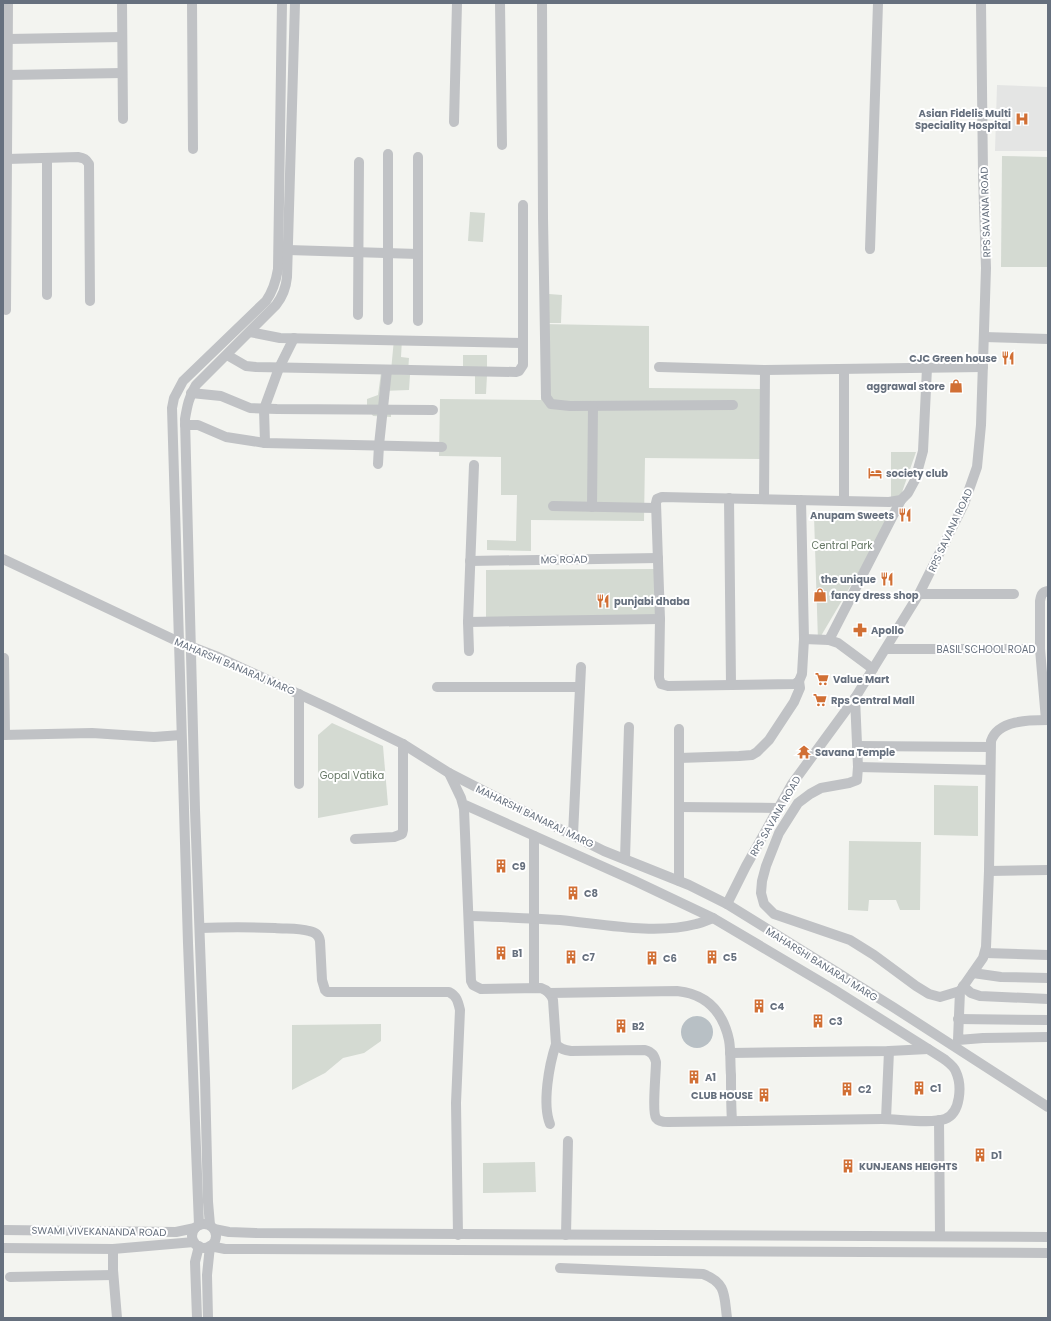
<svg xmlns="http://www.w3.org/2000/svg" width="1051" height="1321" viewBox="0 0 1051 1321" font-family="Poppins,sans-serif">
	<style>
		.built { fill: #e4e5e4 }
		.green { fill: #d4dad2 }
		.water { fill: #b8c0c5 }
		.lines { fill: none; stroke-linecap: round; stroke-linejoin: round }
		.minor { stroke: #c0c2c5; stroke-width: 10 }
		.labels { text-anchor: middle; stroke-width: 4; stroke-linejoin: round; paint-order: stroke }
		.poi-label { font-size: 10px; font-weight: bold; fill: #66707e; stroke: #fff; text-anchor: start }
		.street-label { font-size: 10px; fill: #66707e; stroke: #fff }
		.park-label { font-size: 10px; fill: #657664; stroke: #fff }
	</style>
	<rect width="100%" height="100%" fill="#f3f4f0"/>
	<path class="built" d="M997,85l51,2v64h-53z"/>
	<g class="green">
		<path d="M1002,156l46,1v110h-47z"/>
		<path d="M470,212l15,1 -2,29 -15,-1z"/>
		<path d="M549,294l13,1 -1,28h-13z"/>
		<path d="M542,324l107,2v62l112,1 -1,70 -115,-1 -1,63 -113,-1v31l-44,-1v-10l29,1 1,-46h-16v-38l-62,-1 1,-57 101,1z"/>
		<path d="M394,339h8l-1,18 8,1 -1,14 -17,-1z"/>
		<path d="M463,355h24v18l-24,-1z"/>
		<path d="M381,373l29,2 -1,15 -27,1 -3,19 12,1v6l-18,-1 -6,-9v-8l11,-4z"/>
		<path d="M475,375h12l-1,19h-11z"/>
		<path d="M891,452h25l-16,46h-9z"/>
		<path d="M893,514l-75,127 -4,-125z"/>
		<path d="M655,569v49l-169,1v-49z"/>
		<path d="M332,723l51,23 5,59 -70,13v-83z"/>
		<path d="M934,785l44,1v50l-44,-1z"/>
		<path d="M849,841l72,1 -1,68h-20l-4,-10h-27l-1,11 -20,-1z"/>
		<path d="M381,1024v17l-17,12 -21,5 -18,15 -33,17v-65z"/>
		<path d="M535,1162l1,30 -53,1v-30z"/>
	</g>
	<circle class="water" cx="697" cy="1032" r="16"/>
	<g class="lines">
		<g class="minor">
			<path d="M122,3l1,116"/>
			<path d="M192,3l1,146"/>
			<path d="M500,3l2,142"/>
			<path d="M542,3l1,215 3,179 5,7 19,2 163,-1"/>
			<path d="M8,39l114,-2"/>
			<path d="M8,75l114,-2"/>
			<path d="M454,122l3,-119"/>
			<path d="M388,154v166"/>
			<path d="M418,157v164"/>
			<path d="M7,159l71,-2c6,1 8,2 11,7l1,137"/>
			<path d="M870,249l8,-246"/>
			<path d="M288,250l130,4"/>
			<path d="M47,295v-137"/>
			<path d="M6,310l2,-307"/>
			<path d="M358,315l1,-153"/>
			<path d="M250,332l30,6 243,5"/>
			<path d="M984,337l64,2"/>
			<path d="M227,355l19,11 10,1c87,2 173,3 260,5l3,-1 4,-6v-160"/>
			<path d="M659,367l106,3 218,-3"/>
			<path d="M844,369v132"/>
			<path d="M191,393l30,3 29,12 27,1 156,1"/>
			<path d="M185,425h13l28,12 39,6 177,4"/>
			<path d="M265,443l-1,-34 15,-41 15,-30"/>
			<path d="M378,464l1,-19 8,-75"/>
			<path d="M729,498l2,187"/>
			<path d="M764,499l1,-129"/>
			<path d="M801,500l3,139 -2,35 -3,7 -4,3 -127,2 -7,-2 -2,-6 1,-59 -4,-116 1,-4 5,-2 227,5 12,-2 7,-7 7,-13 8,-29 4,-83"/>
			<path d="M553,506l103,2"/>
			<path d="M592,507l1,-101"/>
			<path d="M3,559l176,83 39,15 113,52 72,35 46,29 35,18 120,60 85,34 38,19 166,103 155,100"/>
			<path d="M470,561l188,-3"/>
			<path d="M919,594h95"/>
			<path d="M468,622l192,-3"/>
			<path d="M804,639l25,1 9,3 35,26"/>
			<path d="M829,640l72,-140"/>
			<path d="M886,649h154l6,71"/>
			<path d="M1040,649v-48c1,-6 2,-9 8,-10"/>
			<path d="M469,651l-1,-29 6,-157"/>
			<path d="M4,658l1,77"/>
			<path d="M437,687h143"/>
			<path d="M299,694v90"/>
			<path d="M855,698l3,69 -1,13 -8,3 -28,5 -11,6 -12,9 -19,30 -13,33 -4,15 -1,12 3,11 10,10 76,26 24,15 42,31 13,8 11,3 20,-6"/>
			<path d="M1048,720c-19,0 -50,0 -57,21l-2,130 -3,76 -3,11 -23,33 -2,49 25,-2 65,-1"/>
			<path d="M3,735l89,-2 62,4 27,-2"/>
			<path d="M857,746l133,1"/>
			<path d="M679,758l60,-2 13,-1 5,-3 12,-12 25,-38 6,-14 -1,-7"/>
			<path d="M858,767l132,3"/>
			<path d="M449,773l12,25 3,11 7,172 2,4 8,4 60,-1c6,2 10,6 12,12l3,44c4,5 9,6 15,7l74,-1c7,2 9,5 11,12 0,10 -4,50 0,56 3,4 8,4 12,4 71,-1 142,-2 214,-3 16,0 49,5 63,0 16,-6 17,-34 11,-47 -2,-6 -7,-9 -12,-13l-111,-70 -120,-71 -78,-37 -172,-77"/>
			<path d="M679,807l99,1"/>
			<path d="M573,835l8,-168"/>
			<path d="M534,836v152"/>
			<path d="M355,839l39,-2 8,-3 1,-4v-86"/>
			<path d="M625,859l4,-132"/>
			<path d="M989,871l59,-1"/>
			<path d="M679,881v-152"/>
			<path d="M727,904l19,-38 46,-82 63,-86 64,-104 45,-90 13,-37 4,-42 5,-157 -3,-94 -2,-171"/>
			<path d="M469,916c30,1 61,2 91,4 42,4 95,15 136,4 6,-1 12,-4 17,-6"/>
			<path d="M200,928c25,-1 50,-1 75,0 11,1 24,0 34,3 6,1 10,4 11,10l2,39 3,10 2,2h122c8,4 9,10 11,18l-4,93 2,132"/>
			<path d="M985,953l63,2"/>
			<path d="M973,973l28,4 47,1"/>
			<path d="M963,986l8,7 9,3 68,3"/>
			<path d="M549,993l128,-2c30,3 46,21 52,49 2,11 1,24 2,35 0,15 0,31 1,46"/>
			<path d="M958,1019l90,1"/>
			<path d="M730,1053l159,-2 39,-2"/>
			<path d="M886,1119l3,-68"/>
			<path d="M939,1120l1,116"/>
			<path d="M550,1124c-8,-20 -1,-59 6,-80"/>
			<circle cx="204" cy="1236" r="12"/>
			<path d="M199,1225l-11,-282 -16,-535 2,-10 9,-17 83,-80c7,-10 10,-20 12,-32l4,-266"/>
			<path d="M210,1225l-2,-23 -3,-124 -10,-268 -10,-391c2,-12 4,-23 11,-34l80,-80c7,-9 10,-17 11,-28l8,-274"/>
			<path d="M214,1229l15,3 28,1 791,4"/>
			<path d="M3,1230l173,2 19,-4"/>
			<path d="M566,1235l2,-94"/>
			<path d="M3,1248l110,1 81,-7"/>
			<path d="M113,1249v21l4,48"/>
			<path d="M560,1268l143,6c24,9 21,22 24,44"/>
			<path d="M10,1277l103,-2"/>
			<path d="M197,1318l-2,-56 4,-16"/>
			<path d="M208,1318l-1,-43 3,-29 15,3h8l815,4"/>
		</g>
	</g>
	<defs>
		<g id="hospital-bare" transform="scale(1.08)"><path d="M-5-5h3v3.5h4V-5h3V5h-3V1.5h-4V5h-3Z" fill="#d16f34" stroke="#fff" stroke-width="2.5" paint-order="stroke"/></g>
		<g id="restaurant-bare" transform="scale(1.08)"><path d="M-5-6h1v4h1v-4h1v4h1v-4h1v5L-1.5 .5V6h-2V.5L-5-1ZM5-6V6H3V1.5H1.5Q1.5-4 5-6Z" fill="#d16f34" stroke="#fff" stroke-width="2.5" paint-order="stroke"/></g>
		<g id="shop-bare" transform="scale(1.08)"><path d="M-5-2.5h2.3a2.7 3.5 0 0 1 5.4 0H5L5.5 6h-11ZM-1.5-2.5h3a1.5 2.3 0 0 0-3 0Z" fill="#d16f34" stroke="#fff" stroke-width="2.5" paint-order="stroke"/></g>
		<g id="hotel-bare" transform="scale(1.08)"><path d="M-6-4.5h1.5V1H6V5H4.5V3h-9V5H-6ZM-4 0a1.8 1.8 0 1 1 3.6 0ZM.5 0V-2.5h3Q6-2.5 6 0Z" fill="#d16f34" stroke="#fff" stroke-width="2.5" paint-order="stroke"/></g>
		<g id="pharmacy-bare" transform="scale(1.08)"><path d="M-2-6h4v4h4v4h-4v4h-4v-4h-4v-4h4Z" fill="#d16f34" stroke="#fff" stroke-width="2.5" paint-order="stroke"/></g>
		<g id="supermarket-bare" transform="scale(1.08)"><path d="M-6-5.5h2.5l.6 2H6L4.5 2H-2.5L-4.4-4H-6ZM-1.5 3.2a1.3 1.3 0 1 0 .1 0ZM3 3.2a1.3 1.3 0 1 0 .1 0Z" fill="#d16f34" stroke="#fff" stroke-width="2.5" paint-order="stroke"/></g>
		<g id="temple-bare" transform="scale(1.08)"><path d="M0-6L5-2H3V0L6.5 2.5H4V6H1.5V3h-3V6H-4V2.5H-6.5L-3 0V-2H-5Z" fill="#d16f34" stroke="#fff" stroke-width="2.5" paint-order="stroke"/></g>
		<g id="building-bare" transform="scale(1.08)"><path d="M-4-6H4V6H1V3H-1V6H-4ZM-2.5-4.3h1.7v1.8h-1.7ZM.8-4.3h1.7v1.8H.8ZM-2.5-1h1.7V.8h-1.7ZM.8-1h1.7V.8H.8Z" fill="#d16f34" stroke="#fff" stroke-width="2.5" paint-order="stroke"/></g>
	</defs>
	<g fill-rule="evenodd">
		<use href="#hospital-bare" x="1022" y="119"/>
		<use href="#restaurant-bare" x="1008" y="358"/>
		<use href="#shop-bare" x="956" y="386"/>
		<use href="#hotel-bare" x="875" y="473"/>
		<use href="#restaurant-bare" x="905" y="515"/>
		<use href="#restaurant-bare" x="887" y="579"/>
		<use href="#shop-bare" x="820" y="595"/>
		<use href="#restaurant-bare" x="603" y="601"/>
		<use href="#pharmacy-bare" x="860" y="630"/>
		<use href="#supermarket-bare" x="822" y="679"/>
		<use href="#supermarket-bare" x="820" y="700"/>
		<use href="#temple-bare" x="804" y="752"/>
		<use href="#building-bare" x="501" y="866"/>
		<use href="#building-bare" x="573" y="893"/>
		<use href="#building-bare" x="501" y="953"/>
		<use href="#building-bare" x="571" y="957"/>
		<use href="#building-bare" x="712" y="957"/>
		<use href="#building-bare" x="652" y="958"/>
		<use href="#building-bare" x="759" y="1006"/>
		<use href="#building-bare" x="818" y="1021"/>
		<use href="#building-bare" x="621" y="1026"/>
		<use href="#building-bare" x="694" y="1077"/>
		<use href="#building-bare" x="919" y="1088"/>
		<use href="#building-bare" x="847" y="1089"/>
		<use href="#building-bare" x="764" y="1095"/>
		<use href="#building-bare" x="980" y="1155"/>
		<use href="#building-bare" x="848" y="1166"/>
	</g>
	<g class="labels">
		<g class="poi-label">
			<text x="1011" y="117" text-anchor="end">Asian Fidelis Multi<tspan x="1011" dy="12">Speciality Hospital</tspan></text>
			<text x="997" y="362" text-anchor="end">CJC Green house</text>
			<text x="945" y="390" text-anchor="end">aggrawal store</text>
			<text x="886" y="477">society club</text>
			<text x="894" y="519" text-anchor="end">Anupam Sweets</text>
			<text x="876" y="583" text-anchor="end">the unique</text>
			<text x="831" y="599">fancy dress shop</text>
			<text x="614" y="605">punjabi dhaba</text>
			<text x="871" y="634">Apollo</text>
			<text x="833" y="683">Value Mart</text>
			<text x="831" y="704">Rps Central Mall</text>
			<text x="815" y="756">Savana Temple</text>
			<text x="512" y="870">C9</text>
			<text x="584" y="897">C8</text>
			<text x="512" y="957">B1</text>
			<text x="582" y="961">C7</text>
			<text x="723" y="961">C5</text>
			<text x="663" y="962">C6</text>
			<text x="770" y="1010">C4</text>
			<text x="829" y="1025">C3</text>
			<text x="632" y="1030">B2</text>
			<text x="705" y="1081">A1</text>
			<text x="930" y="1092">C1</text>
			<text x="858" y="1093">C2</text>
			<text x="753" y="1099" text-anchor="end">CLUB HOUSE</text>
			<text x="991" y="1159">D1</text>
			<text x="859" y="1170">KUNJEANS HEIGHTS</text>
		</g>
		<g class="street-label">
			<text transform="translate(985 212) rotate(-92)" y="4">RPS SAVANA ROAD</text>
			<text transform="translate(950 530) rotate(-65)" y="4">RPS SAVANA ROAD</text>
			<text transform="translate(564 559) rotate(-1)" y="4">MG ROAD</text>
			<text x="986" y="653">BASIL SCHOOL ROAD</text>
			<text transform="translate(235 666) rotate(23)" y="4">MAHARSHI BANARAJ MARG</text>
			<text transform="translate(535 816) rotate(26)" y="4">MAHARSHI BANARAJ MARG</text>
			<text transform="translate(775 816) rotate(-60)" y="4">RPS SAVANA ROAD</text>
			<text transform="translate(822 964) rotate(32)" y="4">MAHARSHI BANARAJ MARG</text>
			<text transform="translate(99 1231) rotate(1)" y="4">SWAMI VIVEKANANDA ROAD</text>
		</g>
		<g class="park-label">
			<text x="842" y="549">Central Park</text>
			<text x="352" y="779">Gopal Vatika</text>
		</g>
	</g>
	<rect width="1051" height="1321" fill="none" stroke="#66707e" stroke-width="8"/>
</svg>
